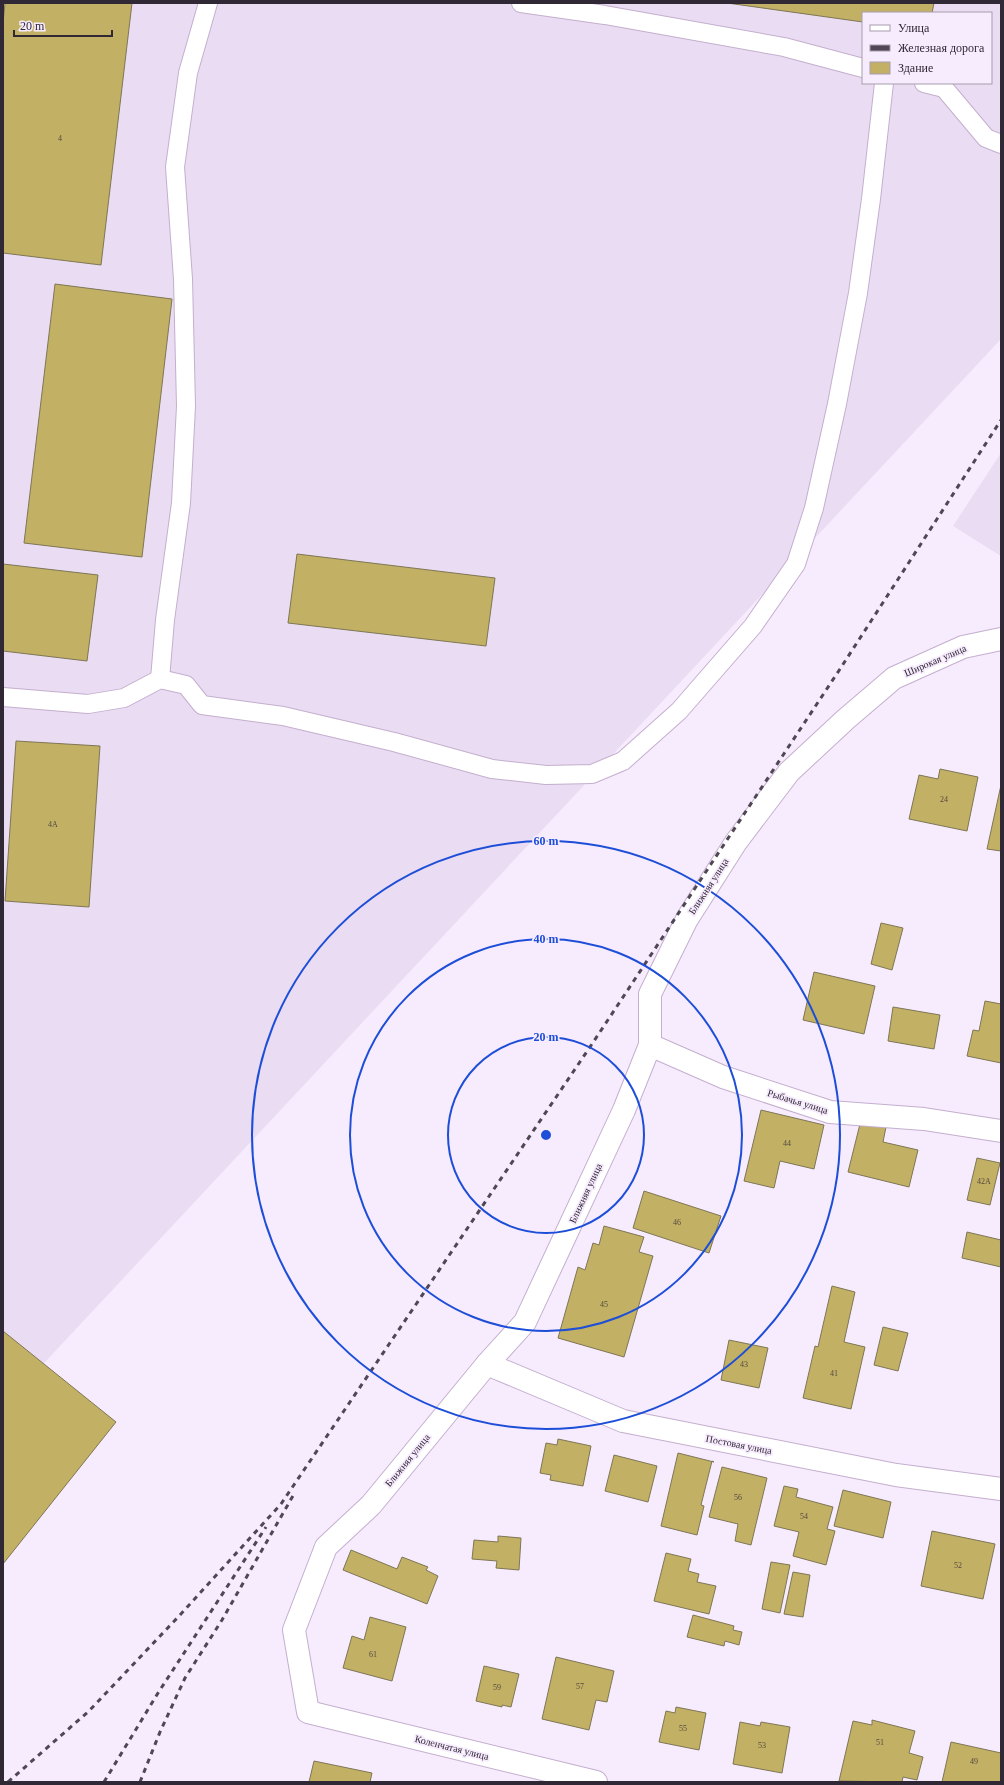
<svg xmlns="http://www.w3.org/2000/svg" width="1004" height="1785" viewBox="0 0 1004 1785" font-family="Georgia,serif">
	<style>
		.built { fill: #eadcf2; fill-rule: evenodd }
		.building { fill: #c2b064; stroke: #7e7655 }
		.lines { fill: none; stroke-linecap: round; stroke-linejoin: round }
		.lane-casing { stroke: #c4afce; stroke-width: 20 }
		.street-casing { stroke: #c4afce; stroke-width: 24 }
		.lane { stroke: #fff; stroke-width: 18 }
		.street { stroke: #fff; stroke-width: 22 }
		.rail { stroke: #4f4754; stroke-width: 3; stroke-dasharray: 5 5; stroke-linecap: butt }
		.ring { fill: none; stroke: #1d4ed8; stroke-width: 2 }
		.labels { text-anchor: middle; stroke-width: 3.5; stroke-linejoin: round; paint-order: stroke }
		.number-label { font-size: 8px; fill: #544a40 }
		.street-label { font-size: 10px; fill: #302834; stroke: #f7ebfe }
		.centre { fill: #1d4ed8; stroke: #f7ebfe; stroke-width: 2 }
		.ring-label { font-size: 12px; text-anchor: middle; font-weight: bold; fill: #1d4ed8; stroke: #f7ebfe; stroke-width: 3.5; stroke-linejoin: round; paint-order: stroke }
	</style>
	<rect width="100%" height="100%" fill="#f7ebfe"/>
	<g class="built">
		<path d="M3,3h998v336l-998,1068zM863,13h128v70h-128z"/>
		<path d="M1001,453v103l-48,-30z"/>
	</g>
	<g class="building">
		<path d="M5,3h127l-31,262 -98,-12v-230z"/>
		<path d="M727,3h207l-2,10h-69v9z"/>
		<path d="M55,284l117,15 -30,258 -118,-14z"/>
		<path d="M297,554l198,24 -9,68 -198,-23z"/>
		<path d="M3,564l95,11 -11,86 -84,-10z"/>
		<path d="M16,741l84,5 -11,161 -84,-6z"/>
		<path d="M940,769l38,8 -11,54 -58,-12 10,-44 19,4z"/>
		<path d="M1001,785v66l-14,-2z"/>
		<path d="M881,923l22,5 -11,42 -21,-6z"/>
		<path d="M814,972l61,14 -11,48 -61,-14z"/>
		<path d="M985,1001l16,3v59l-34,-7 6,-26 6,1z"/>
		<path d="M893,1007l47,8 -6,34 -46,-8z"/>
		<path d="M761,1110l63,15 -10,44 -34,-8 -6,27 -30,-7z"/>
		<path d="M862,1116l25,6 -4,20 35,8 -9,37 -61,-15z"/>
		<path d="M977,1158l23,5 -10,42 -23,-5z"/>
		<path d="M644,1191l77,25 -12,37 -76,-25z"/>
		<path d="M604,1226l40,11 -5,15 14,4 -29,101 -66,-19 20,-71 7,3 8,-27 6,2z"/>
		<path d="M967,1232l34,8v27l-39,-9z"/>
		<path d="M832,1286l23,6 -11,50 21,5 -14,62 -48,-11 12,-52 3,1z"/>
		<path d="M883,1327l25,6 -10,38 -24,-6z"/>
		<path d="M3,1331l113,91 -113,142z"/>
		<path d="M729,1340l39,8 -9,40 -38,-8z"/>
		<path d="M558,1439l33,7 -8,40 -33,-6 1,-5 -11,-2 6,-30 11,2z"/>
		<path d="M678,1453l36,9 -2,-1 -11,44 3,1 -7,29 -36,-9z"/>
		<path d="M614,1455l43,11 -9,36 -43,-11z"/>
		<path d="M722,1467l45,11 -16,67 -16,-4 3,-17 -29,-7z"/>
		<path d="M784,1486l14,3 -2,8 37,10 -6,22 8,2 -9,34 -33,-9 6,-24 -25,-6z"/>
		<path d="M843,1490l48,12 -8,36 -49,-12z"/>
		<path d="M932,1531l63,13 -12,55 -62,-13z"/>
		<path d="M498,1536l23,2 -2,32 -23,-2 1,-7 -25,-2 2,-19 24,2z"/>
		<path d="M351,1550l46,19 5,-12 26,10 -2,3 12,6 -11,28 -84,-34z"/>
		<path d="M666,1553l25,6 -3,12 11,3 -2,8 19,4 -7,28 -55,-13z"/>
		<path d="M771,1562l19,3 -10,48 -18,-4z"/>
		<path d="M793,1572l17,3 -7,42 -19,-3z"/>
		<path d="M693,1615l41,11 -1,4 9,2 -3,13 -14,-4 -1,5 -37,-9z"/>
		<path d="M370,1617l36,10 -14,54 -49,-13 9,-32 12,4z"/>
		<path d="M556,1657l58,14 -7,31 -11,-2 -7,30 -47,-11z"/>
		<path d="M484,1666l35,8 -8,33 -9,-2v2l-26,-6z"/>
		<path d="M676,1707l30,6 -7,37 -40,-8 7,-31 9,2z"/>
		<path d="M872,1720l43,11 -6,22 14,4 -6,23 -14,-3 -1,5 -63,-1 14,-60 19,4z"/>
		<path d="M740,1722l20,4 1,-4 29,5 -8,46 -49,-9z"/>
		<path d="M951,1742l50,11v29h-59z"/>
		<path d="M314,1761l58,12 -2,9h-61z"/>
	</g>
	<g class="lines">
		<g class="lane-casing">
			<g id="lane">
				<path d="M521,3l84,12 179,32 79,21"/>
				<path d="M924,83l20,5 42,50 15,6"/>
				<path d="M160,679l5,-59 16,-117 5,-97 -3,-127 -8,-112 13,-94 20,-70"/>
				<path d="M3,697l85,7 36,-6 36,-19 26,6 16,20 81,11 111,26 98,27 54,6 46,-1 31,-13 56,-50 74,-85 43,-62 18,-56 23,-104 21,-111 13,-94 13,-116"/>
			</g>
		</g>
		<g class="street-casing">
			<g id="street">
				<path d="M650,1045l73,32 107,35 94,7 77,12"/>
				<path d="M487,1364l136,57 273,54 105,14"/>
				<path d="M596,1782l-288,-70 -14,-82 32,-83 45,-42 116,-141 38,-42 99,-212 26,-65v-51l37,-75 49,-77 53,-70 57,-53 48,-41 69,-31 38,-8"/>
			</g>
		</g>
		<use href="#lane" class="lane"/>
		<use href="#street" class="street"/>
		<g class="rail">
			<path d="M8,1782l81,-71 91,-96 101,-111 311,-460 248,-375 161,-249"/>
			<path d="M104,1782l54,-89 108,-166"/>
			<path d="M140,1782l20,-50 25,-54 37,-58 72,-126"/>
		</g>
	</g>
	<g class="ring">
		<circle cx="546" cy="1135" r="98"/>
		<circle cx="546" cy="1135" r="196"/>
		<circle cx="546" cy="1135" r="294"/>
	</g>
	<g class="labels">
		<g class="number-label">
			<text x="60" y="141">4</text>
			<text x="944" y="802">24</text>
			<text x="53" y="827">4А</text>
			<text x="787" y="1146">44</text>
			<text x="984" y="1184">42А</text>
			<text x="677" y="1225">46</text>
			<text x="604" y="1307">45</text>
			<text x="744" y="1367">43</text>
			<text x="834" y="1376">41</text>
			<text x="738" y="1500">56</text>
			<text x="804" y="1519">54</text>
			<text x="958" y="1568">52</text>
			<text x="373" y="1657">61</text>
			<text x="580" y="1689">57</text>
			<text x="497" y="1690">59</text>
			<text x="683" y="1731">55</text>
			<text x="880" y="1745">51</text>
			<text x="762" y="1748">53</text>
			<text x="974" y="1764">49</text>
		</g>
		<g class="street-label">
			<text transform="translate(935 660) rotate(-23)" y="4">Широкая улица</text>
			<text transform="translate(708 886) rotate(-57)" y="4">Ближняя улица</text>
			<text transform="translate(798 1101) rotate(17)" y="4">Рыбачья улица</text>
			<text transform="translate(585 1193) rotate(-65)" y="4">Ближняя улица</text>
			<text transform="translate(739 1444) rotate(11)" y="4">Постовая улица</text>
			<text transform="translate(407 1460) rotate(-51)" y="4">Ближняя улица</text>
			<text transform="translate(452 1747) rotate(14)" y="4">Коленчатая улица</text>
		</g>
	</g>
	<circle cx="546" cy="1135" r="6" class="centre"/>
	<g class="ring-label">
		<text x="546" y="845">60 m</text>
		<text x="546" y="943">40 m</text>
		<text x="546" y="1041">20 m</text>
	</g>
	<rect width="1004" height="1785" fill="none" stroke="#302834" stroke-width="8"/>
	<rect x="862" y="12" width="130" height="72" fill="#f7ebfe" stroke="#a79dad"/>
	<rect x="870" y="25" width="20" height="6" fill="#ffffff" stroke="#a79dad"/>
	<text x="898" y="32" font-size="12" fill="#302834">Улица</text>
	<rect x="870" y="45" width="20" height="6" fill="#4f4754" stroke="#a79dad"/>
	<text x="898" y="52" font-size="12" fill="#302834">Железная дорога</text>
	<rect x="870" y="62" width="20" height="12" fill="#c2b064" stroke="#a79dad"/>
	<text x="898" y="72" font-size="12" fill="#302834">Здание</text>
	<path d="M14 30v6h98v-6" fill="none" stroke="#302834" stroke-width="2"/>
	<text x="20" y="30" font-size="12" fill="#302834" stroke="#f7ebfe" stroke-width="3" paint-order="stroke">20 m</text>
</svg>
